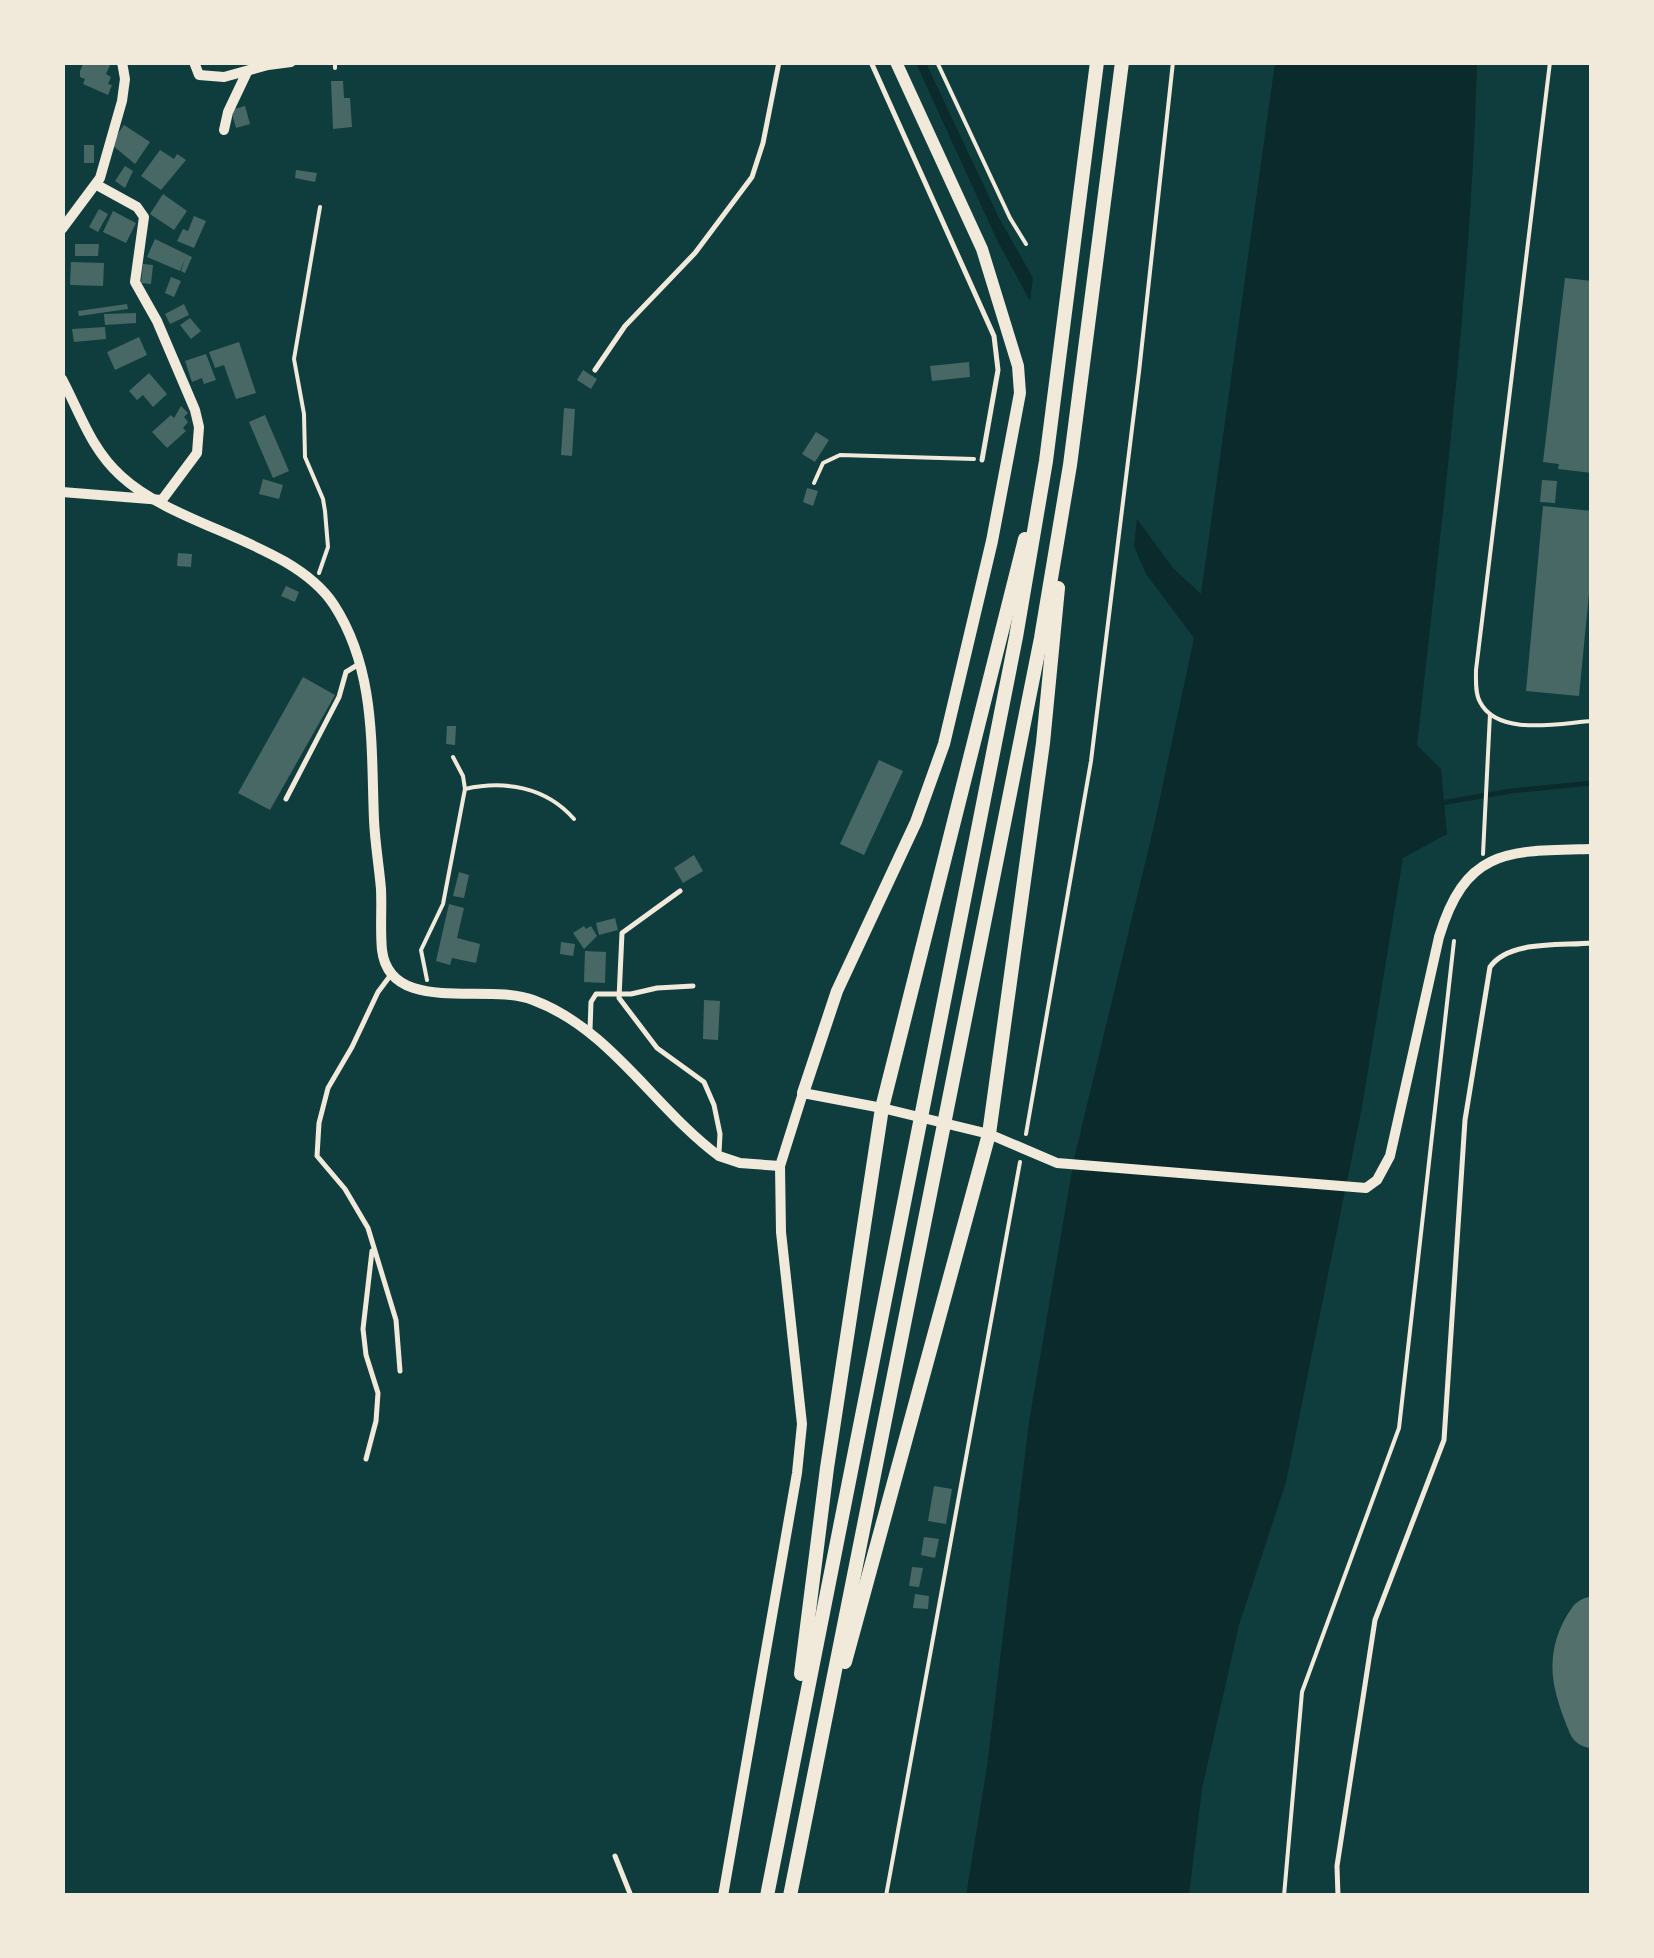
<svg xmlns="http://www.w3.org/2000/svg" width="1654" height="1958" viewBox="0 0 1654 1958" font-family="'Source Sans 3',sans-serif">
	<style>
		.water { fill: #0a2a2b }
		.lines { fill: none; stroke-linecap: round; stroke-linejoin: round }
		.stream { stroke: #0a2a2b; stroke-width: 5 }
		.taxiway { stroke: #53706d; stroke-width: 48 }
		.building { fill: #486865 }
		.path { stroke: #f1e9da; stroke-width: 4 }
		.service { stroke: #f1e9da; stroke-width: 5 }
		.minor { stroke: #f1e9da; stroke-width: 10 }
		.tertiary { stroke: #f1e9da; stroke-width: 12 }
		.secondary { stroke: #f1e9da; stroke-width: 14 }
	</style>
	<rect width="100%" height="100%" fill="#0f3d3e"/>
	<g class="water">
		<path d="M916,63h10l73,155 34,60 -3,23 -33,-61z"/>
		<path d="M1275,63h202c-6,228 -35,455 -60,682l24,24 6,65 -44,24 -41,249 -76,375 -47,143 -37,164 -13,106 -223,1 21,-130 42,-344 45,-263 80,-333 40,-188 -48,-64 -12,-28 3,-27 36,49 28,26z"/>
	</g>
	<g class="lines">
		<path class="stream" d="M1441,803l70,-12 81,-8"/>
		<path class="taxiway" d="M1592,1621c-25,35 -16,66 0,103"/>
	</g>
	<g class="building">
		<path d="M84,62l26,3 -4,9 5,3 -3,7 4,1 -4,10 -25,-11 2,-5 -5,-2v-6z"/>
		<path d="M331,81h12l1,17h6l2,29 -19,2z"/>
		<path d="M245,106l5,18 -14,4 -5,-18z"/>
		<path d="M124,125l26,17 -15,22 -24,-20z"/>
		<rect x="84" y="145" width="10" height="18"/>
		<path d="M160,150l14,9 3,-5 9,6 -25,30 -20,-14z"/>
		<path d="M125,166l8,5 -8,17 -10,-7z"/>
		<path d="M296,170l21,3 -2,9 -20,-4z"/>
		<path d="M163,194l24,17 -13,19 -24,-16z"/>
		<path d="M99,209l9,5 -10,18 -9,-5z"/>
		<path d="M113,211l23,12 -10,20 -23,-11z"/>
		<path d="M194,216l12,5 -12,27 -17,-7 6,-12 5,2z"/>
		<path d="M155,239l37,18 -7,16 -4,-2 4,-12 -5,12 -33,-14z"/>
		<path d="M75,244h24l-1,12h-23z"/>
		<path d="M71,262l33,1 -1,23 -33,-1z"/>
		<path d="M143,264l10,1 -2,19 -10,-1z"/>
		<path d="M171,277l10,4 -7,16 -9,-4z"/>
		<path d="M1565,278l27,3v192l-34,-4 1,-5 -16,-2z"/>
		<path d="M127,304l1,5 -49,7 -1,-5z"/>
		<path d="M184,304l5,11 -19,9 -5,-10z"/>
		<path d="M136,313v10l-31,2 -1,-11z"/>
		<path d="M190,318l11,13 -10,8 -11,-14z"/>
		<path d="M105,327l1,12 -32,3 -2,-13z"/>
		<path d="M139,337l8,18 -32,15 -8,-18z"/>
		<path d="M239,342l17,51 -20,6 -12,-34 -9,3 -6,-16z"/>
		<path d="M206,354l10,26 -12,4 -2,-6 -10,4 -7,-21z"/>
		<path d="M969,362l1,15 -38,4 -2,-15z"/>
		<path d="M583,370l14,9 -6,10 -14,-9z"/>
		<path d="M149,373l18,21 -14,13 -10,-12 -6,5 -8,-9z"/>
		<path d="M181,406l7,7 -4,4 4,5 -5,6 3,3 -19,17 -15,-16 19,-17 3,3z"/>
		<path d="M564,408l11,1 -3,47 -11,-1z"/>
		<path d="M265,415l24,56 -16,7 -24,-56z"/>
		<path d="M816,432l13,8 -14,22 -13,-8z"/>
		<path d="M263,479l20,6 -4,14 -20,-5z"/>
		<path d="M1542,480l15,1 -2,22 -15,-1z"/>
		<path d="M807,488l11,3 -5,15 -10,-4z"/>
		<path d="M1543,506l49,5v52l-13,133 -53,-5z"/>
		<path d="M178,553l14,1 -1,13 -14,-1z"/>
		<path d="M286,586l13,6 -4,10 -14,-6z"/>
		<path d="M303,677l32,18 -65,115 -32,-17z"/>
		<path d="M447,726h9l-1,19 -9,-1z"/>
		<path d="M879,760l24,11 -39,84 -24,-11z"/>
		<path d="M694,855l9,16 -20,12 -9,-15z"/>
		<path d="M459,872l10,3 -5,23 -11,-2z"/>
		<path d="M449,904l15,4 -7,30 23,6 -4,19 -24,-5 -2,7 -14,-4z"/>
		<path d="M615,918l3,12 -19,5 -3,-12z"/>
		<path d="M584,926l2,3 5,-3 6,10 -13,13 -11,-16z"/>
		<path d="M561,942l14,2 -2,12 -13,-2z"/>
		<path d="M585,951l21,1 -1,31 -21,-1z"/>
		<path d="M704,1000l16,1 -2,39 -15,-1z"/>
		<path d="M934,1486l18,3 -6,35 -18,-3z"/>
		<path d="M924,1537l15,2 -4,19 -14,-3z"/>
		<path d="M912,1567l11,1 -4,19 -10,-1z"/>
		<path d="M915,1594l14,2 -1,13 -15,-1z"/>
	</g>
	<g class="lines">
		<g class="path">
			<path d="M335,62v6"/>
			<path d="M937,62l73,156 16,26"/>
			<path d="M1550,62l-74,608c0,10 -1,23 4,32 18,35 80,21 112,19"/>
			<path d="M814,483l9,-20 17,-8 134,4"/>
			<path d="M319,573l9,-26 -3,-36 -2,-12 -18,-42 -1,-43 -10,-55 26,-152"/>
			<path d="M465,789c40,-9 81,-2 109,30"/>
			<path d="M1483,854l7,-140"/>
			<path d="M427,980l-6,-30 22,-46 22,-115 -2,-13 -10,-19"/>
			<path d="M1026,1134l65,-373 48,-389 34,-310"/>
			<path d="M886,1896l134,-734"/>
			<path d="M1284,1896l18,-204 97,-264 55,-487"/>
		</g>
		<g class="service">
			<path d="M871,62l123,274 4,34 -16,90"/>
			<path d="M595,370l30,-44 70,-73 57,-76 11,-34 16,-81"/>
			<path d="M286,799l53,-102 7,-25 13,-8"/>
			<path d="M680,891l-58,42 -3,65 38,50 47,34 10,23 6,29 -1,19"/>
			<path d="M390,976l-12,16 -26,55 -24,41 -9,35 -2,33 28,33 23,39 28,92 4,51"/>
			<path d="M590,1030l1,-28 5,-8h35l26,-6 36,-2"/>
			<path d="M366,1459l10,-38 2,-28 -12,-38 -3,-26 9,-78"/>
			<path d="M615,1856l16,40"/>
			<path d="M1338,1896l-1,-30 38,-246 69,-180 21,-320 25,-153c19,-27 71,-21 102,-24"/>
		</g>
		<g class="minor">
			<path d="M194,62l5,13 25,2 44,-12 23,-3"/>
			<path d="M224,130l4,-18 19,-40"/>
			<path d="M62,229l38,-51 22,-77 3,-22 -3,-17"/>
			<path d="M62,379c18,34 29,70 59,97 56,52 172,66 213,129 42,65 37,142 40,215 1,23 5,46 7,69 1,20 -1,41 1,61 8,66 104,32 151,50 78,29 121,108 186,156l21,7 40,3"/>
			<path d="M62,492l100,8 35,-47 2,-26 -4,-17 -38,-89 -22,-39 9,-65 -7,-10 -40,-22"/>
			<path d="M723,1896l74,-423 5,-49 -21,-192 -1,-66 23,-73 79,15 107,26 68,29 309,25 11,-8 13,-24 49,-219c27,-90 70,-86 153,-88"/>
		</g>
		<path class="tertiary" d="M803,1093l34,-102 79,-169 28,-78 48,-203 28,-148 -2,-27 -36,-117 -86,-187"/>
		<g class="secondary">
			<path d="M845,1662l144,-528 54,-391 15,-155"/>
			<path d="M801,1674l26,-206 55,-360 143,-569"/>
			<path d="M767,1896l249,-1259 30,-176 51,-399"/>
			<path d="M790,1896l251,-1258 29,-173 52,-403"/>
		</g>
	</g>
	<rect width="1654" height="1958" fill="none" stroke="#f1e9da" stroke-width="130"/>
</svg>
